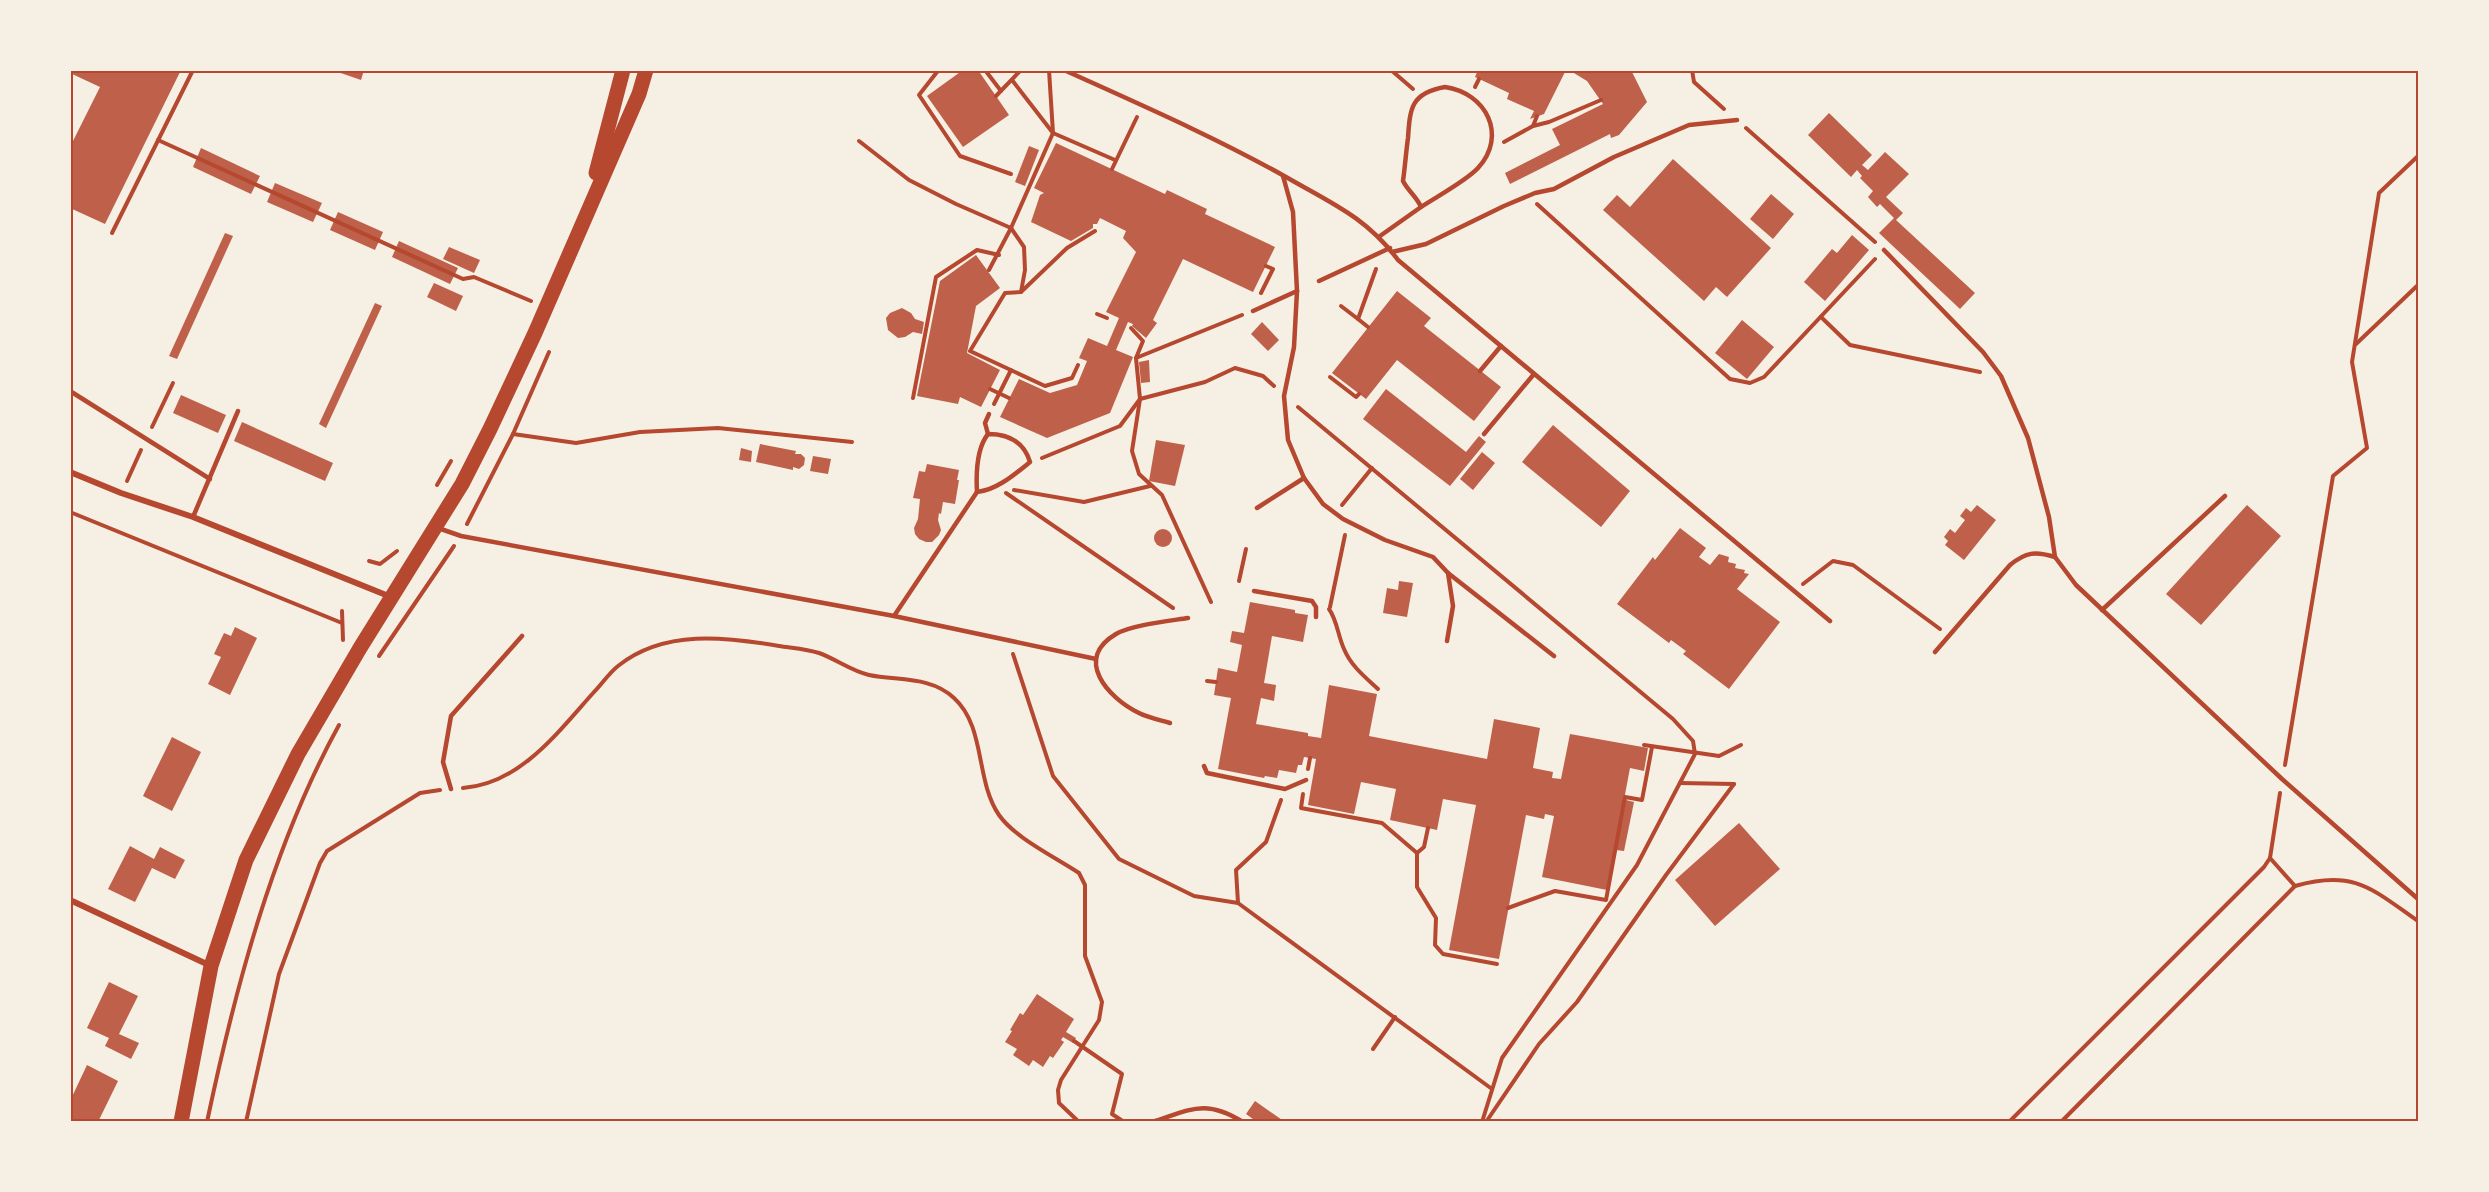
<svg xmlns="http://www.w3.org/2000/svg" width="2489" height="1192" viewBox="0 0 2489 1192" font-family="'Asap Condensed',sans-serif">
	<style>
		.building { fill: #bf614a }
		.lines { fill: none; stroke-linecap: round; stroke-linejoin: round }
		.path { stroke: #b5482f; stroke-width: 4 }
		.service { stroke: #b5482f; stroke-width: 4.5 }
		.minor { stroke: #b5482f; stroke-width: 6 }
		.primary { stroke: #b5482f; stroke-width: 15 }
		.neatline { fill: none; stroke: #b5482f; stroke-width: 2 }
	</style>
	<rect width="100%" height="100%" fill="#f6efe4"/>
	<g class="building">
		<path d="M70,70h111l-76,154 -35,-16v-61l30,-60 -30,-14z"/>
		<path d="M332,70h32l-3,10z"/>
		<path d="M963,70h15l31,45 -46,32 -36,-51z"/>
		<path d="M1478,70h88l-22,44 -14,5 4,-8 -27,-12 2,-6 -34,-16z"/>
		<path d="M1569,70h62l16,32 -28,33 -8,3 -1,-4 -100,50 -5,-11 55,-28 -8,-16 51,-25 -16,-23z"/>
		<path d="M1829,113l43,42 -10,10 6,5 17,-18 24,22 -23,23 17,16 -7,7 79,73 -15,16 -81,-76 15,-15 -14,-14 -3,3 -9,-10 5,-6 -13,-13 2,-2 -5,-6 -6,7 -43,-42z"/>
		<path d="M1056,143l109,51 2,-4 40,19 -2,5 70,33 -22,45 -70,-33 -30,61 4,3 -11,15 -14,-12 1,-2 -5,-2 -12,28 17,7 -23,56 -63,25 -47,-21 19,-38 31,14 27,-8 10,-24 -8,-3 9,-20 19,8 12,-28 -13,-6 30,-60 -13,-14 3,-7 -26,-13 -3,6h-4v4l-22,13 -40,-19 9,-27 4,-2 -10,-5z"/>
		<path d="M1029,146l10,4 -14,36 -10,-4z"/>
		<path d="M201,148l59,28 -9,18 -58,-27z"/>
		<path d="M1673,159l98,89 -44,49 -11,-10 -12,14 -101,-91 14,-15 13,12z"/>
		<path d="M275,183l47,20 -9,19 -46,-20z"/>
		<path d="M1771,194l23,20 -21,25 -23,-20z"/>
		<path d="M338,212l45,20 -8,18 -45,-20z"/>
		<path d="M225,233l8,3 -56,123 -8,-3z"/>
		<path d="M1852,235l17,15 -44,51 -21,-19 28,-33 5,4z"/>
		<path d="M399,241l59,27 -8,16 -58,-27z"/>
		<path d="M449,247l31,13 -6,13 -31,-14z"/>
		<path d="M976,255l24,33 -24,18 -9,47 33,17 -19,37 -21,-10 -2,7 -41,-8 23,-115z"/>
		<path d="M434,283l29,13 -7,15 -29,-14z"/>
		<path d="M1397,291l34,27 -7,8 77,61 -27,34 -77,-61 -31,39 -34,-26z"/>
		<path d="M375,303l7,3 -56,122 -7,-4z"/>
		<path d="M902,308l9,5 4,6 9,3 -2,12 -9,-2 -8,5 -7,1 -10,-8 -2,-12 4,-5z"/>
		<path d="M1742,320l32,27 -27,32 -32,-26z"/>
		<path d="M1262,322l17,18 -11,11 -17,-17z"/>
		<path d="M1149,360l1,22 -9,1 -2,-21z"/>
		<path d="M1386,389l80,63 13,-16 7,6 -36,44 -87,-67z"/>
		<path d="M181,395l45,20 -8,18 -45,-20z"/>
		<path d="M242,422l91,41 -8,18 -91,-40z"/>
		<path d="M1553,425l77,66 -29,36 -79,-65z"/>
		<path d="M1156,440l29,5 -10,41 -26,-5z"/>
		<path d="M760,444l36,7 -1,3h6l4,4 -1,7 -5,4 -6,-2v3l-37,-8z"/>
		<path d="M741,448l11,3 -1,11 -12,-2z"/>
		<path d="M1482,452l13,11 -22,27 -13,-11z"/>
		<path d="M813,456l18,3 -3,15 -18,-3z"/>
		<path d="M927,464l32,6 -2,10h2l-4,24 -12,-2 -2,12 -2,-1 -1,7 3,10 -2,5 -7,7h-6l-7,-3 -4,-5 -1,-6 4,-9 2,-20 -7,-1 6,-27 6,1z"/>
		<path d="M1977,505l19,15 -32,40 -19,-15 3,-4 -4,-4 6,-8 5,4 10,-13 -5,-4 6,-8 5,4z"/>
		<path d="M2247,505l34,31 -80,89 -35,-31z"/>
		<path d="M1680,528l26,20 -7,9 11,8 9,-11 10,3 -1,5 8,2 -1,4 10,2 -1,3 5,1 -12,15 43,33 -51,67 -46,-35 3,-3 -15,-11 -2,3 -52,-39 36,-47 2,3z"/>
		<circle cx="1163" cy="538" r="9"/>
		<path d="M1399,581l14,2 -6,34 -24,-4 4,-25 11,2z"/>
		<path d="M1250,602l45,8v3l13,2 -5,27 -31,-6 -8,47 12,2 -2,16 -13,-3 -5,26 52,9v3l13,2 8,-53 48,9 -8,42 118,23 7,-40 46,9 -7,40 20,4 -1,6 9,1 9,-45 78,14 -4,23 -14,-3 -23,122 -65,-13 12,-61 -9,-2 -1,5 -18,-4 -27,144 -50,-9 27,-145 -33,-6 -6,31 -47,-10 6,-31 -35,-7 -7,32 -46,-9 8,-46 -12,-2 -2,8h-4l-2,8 -17,-3 -2,8 -12,-2 -1,2 -46,-9 13,-71 -17,-3 4,-27 19,4 5,-27 -12,-3 2,-11 12,2z"/>
		<path d="M235,627l22,11 -27,57 -22,-11 13,-27 -7,-3 10,-21 7,3z"/>
		<path d="M172,737l29,15 -29,59 -29,-15z"/>
		<path d="M1626,800l8,2 -10,49 -8,-1z"/>
		<path d="M1739,823l41,46 -65,57 -40,-46z"/>
		<path d="M130,846l24,13 6,-12 25,13 -10,19 -23,-11 -17,34 -27,-13z"/>
		<path d="M109,982l29,14 -19,38 20,9 -8,16 -26,-13 4,-8 -22,-10z"/>
		<path d="M1037,994l37,25 -8,13 10,6 -3,5 -10,-6 -2,3 3,2 -11,16 -3,-2 -7,11 -10,-7 -4,6 -16,-11 4,-6 -12,-7 7,-11 -2,-1 10,-17 3,2z"/>
		<path d="M87,1065l31,16 -20,41h-28v-21z"/>
		<path d="M1255,1101l30,21h-28l-11,-8z"/>
	</g>
	<g class="lines">
		<g class="path">
			<path d="M941,70l-4,2 -18,23 41,61 51,18"/>
			<path d="M985,70l16,21"/>
			<path d="M1391,70l22,19"/>
			<path d="M1692,70l2,12 30,27"/>
			<path d="M1012,80l41,53 62,27"/>
			<path d="M1475,87l4,-8"/>
			<path d="M996,96l25,-26"/>
			<path d="M1533,126l16,-4 52,-22"/>
			<path d="M1746,128l129,114"/>
			<path d="M158,140l305,139 11,-2 57,24"/>
			<path d="M859,141l50,39 47,24 55,24 13,19 1,23 -4,22"/>
			<path d="M1504,142l29,-16 4,-10"/>
			<path d="M1112,169l25,-52"/>
			<path d="M1537,204l193,175 20,4 14,-6 111,-118"/>
			<path d="M112,233l81,-163"/>
			<path d="M989,270l22,-42 42,-95 -4,-63"/>
			<path d="M1261,293l12,-24 -7,-3"/>
			<path d="M1341,306l17,13"/>
			<path d="M1097,314l10,4"/>
			<path d="M1821,317l29,28 130,27"/>
			<path d="M1368,327l-10,-8 18,-50"/>
			<path d="M1131,328l12,13 -7,17"/>
			<path d="M2356,344l62,-59"/>
			<path d="M1078,365l-6,13 -27,8 -75,-35 35,-58 16,-1 46,-44 28,-17"/>
			<path d="M1330,377l26,20 3,-3"/>
			<path d="M990,389l19,9"/>
			<path d="M913,398l23,-121 41,-27 22,5"/>
			<path d="M994,404l17,-34"/>
			<path d="M1298,407l375,312 20,22 2,13 -58,111 -135,193 -20,64"/>
			<path d="M152,427l21,-44"/>
			<path d="M513,434l63,9 64,-11 78,-4 134,14"/>
			<path d="M1042,458l78,-32 20,-27 65,-17 30,-14 28,8 11,10"/>
			<path d="M127,481l14,-31"/>
			<path d="M437,485l14,-24"/>
			<path d="M1014,490l70,12 66,-16"/>
			<path d="M1006,493l167,115"/>
			<path d="M1342,505l30,-37"/>
			<path d="M70,512l272,111"/>
			<path d="M467,524l46,-90 36,-82"/>
			<path d="M369,561l11,3 17,-13"/>
			<path d="M1239,581l7,-32"/>
			<path d="M1803,584l30,-23 20,4 87,64"/>
			<path d="M1211,602l-49,-107 -23,-21 -7,-23 8,-52 -4,-41 106,-43"/>
			<path d="M1330,607l15,-72"/>
			<path d="M1329,609c8,11 9,27 15,40 7,17 21,28 34,40"/>
			<path d="M342,611l1,29"/>
			<path d="M1013,654l40,122 66,83 75,37 44,7"/>
			<path d="M379,656l75,-110"/>
			<path d="M1207,681l9,1"/>
			<path d="M1644,745l75,11 22,-11"/>
			<path d="M2285,765l48,-289 34,-28 -15,-86 27,-169 39,-37"/>
			<path d="M1308,769l2,-11"/>
			<path d="M1680,783l54,1"/>
			<path d="M463,788c57,-4 95,-56 131,-96 8,-8 15,-19 24,-26 46,-37 108,-29 161,-20 13,2 28,3 40,7 17,6 32,18 50,22 29,6 62,1 85,23 32,29 21,82 45,117 16,23 56,42 80,58l6,12v71l17,46 -3,18 -38,60 -3,10 1,13 20,19"/>
			<path d="M1303,794l-2,14 81,15 35,30"/>
			<path d="M1281,800l-15,42 -30,28 2,33 254,186"/>
			<path d="M1428,828l-4,19 -7,6v34l19,31 -1,27 8,9 54,10"/>
			<path d="M2270,858l25,28"/>
			<path d="M1508,908l47,-17 51,9 19,-103 17,3 10,-53"/>
			<path d="M1074,1041l48,33 -10,40 12,8"/>
			<path d="M1373,1049l22,-32"/>
			<path d="M207,1122c28,-133 66,-277 132,-397"/>
			<path d="M246,1122l33,-148 41,-111 7,-12 93,-58 20,-3"/>
			<path d="M1486,1122l53,-78 38,-42 89,-127 68,-91"/>
			<path d="M2009,1122l255,-255 6,-9 10,-65"/>
			<path d="M2061,1122l234,-236c59,-17 77,3 123,35"/>
		</g>
		<g class="service">
			<path d="M1064,70c75,34 151,67 222,107 45,26 80,40 112,83l432,361"/>
			<path d="M1445,87c41,6 63,48 33,81 -12,13 -42,29 -57,39 -4,-10 -13,-16 -18,-26 2,-14 3,-29 5,-43 2,-30 3,-45 37,-51z"/>
			<path d="M1283,176l10,36 4,79 -3,56 -10,49 4,44 16,38 19,26 20,15 42,21 48,17 15,16 5,33 -6,35"/>
			<path d="M1380,236l41,-29"/>
			<path d="M1884,250l99,102 18,24 27,62 21,79 6,40 21,28 206,194 136,120"/>
			<path d="M1392,252l34,-8 78,-38 31,-13 19,-4 60,-32 75,-32 48,-5"/>
			<path d="M1319,281l71,-33"/>
			<path d="M1253,311l44,-20"/>
			<path d="M1480,371l21,-25"/>
			<path d="M70,391l140,88"/>
			<path d="M988,434c21,0 36,8 42,28 -15,12 -33,28 -53,30 -1,-18 -1,-43 11,-58z"/>
			<path d="M988,434l-3,-11 4,-9"/>
			<path d="M1484,434l50,-60"/>
			<path d="M1257,508l47,-30"/>
			<path d="M193,517l45,-106"/>
			<path d="M438,528l23,8 433,80 202,43"/>
			<path d="M1448,573l106,83"/>
			<path d="M1254,591l58,10 4,6v10"/>
			<path d="M2102,610l123,-114"/>
			<path d="M894,616l83,-124"/>
			<path d="M1935,652l75,-87c16,-13 25,-14 45,-8"/>
			<path d="M1170,723c-10,-3 -21,-5 -31,-10 -31,-15 -66,-54 -23,-79 15,-9 53,-13 72,-16"/>
			<path d="M1204,766l3,7 78,16 21,-9"/>
			<path d="M451,789l-8,-27 8,-46 71,-80"/>
			<path d="M1152,1122c38,-12 53,-24 91,0"/>
		</g>
		<g class="minor">
			<path d="M70,472l51,21 72,24 198,80"/>
			<path d="M70,900l141,66"/>
		</g>
		<g class="primary">
			<path d="M596,173l27,-103"/>
			<path d="M181,1122l30,-156 35,-106 52,-106 62,-106 102,-164 28,-55 45,-96 104,-239 7,-24"/>
		</g>
	</g>
	<rect width="2489" height="1192" fill="none" stroke="#f6efe4" stroke-width="144"/>
	<rect x="72" y="72" width="2345" height="1048" class="neatline"/>
</svg>
